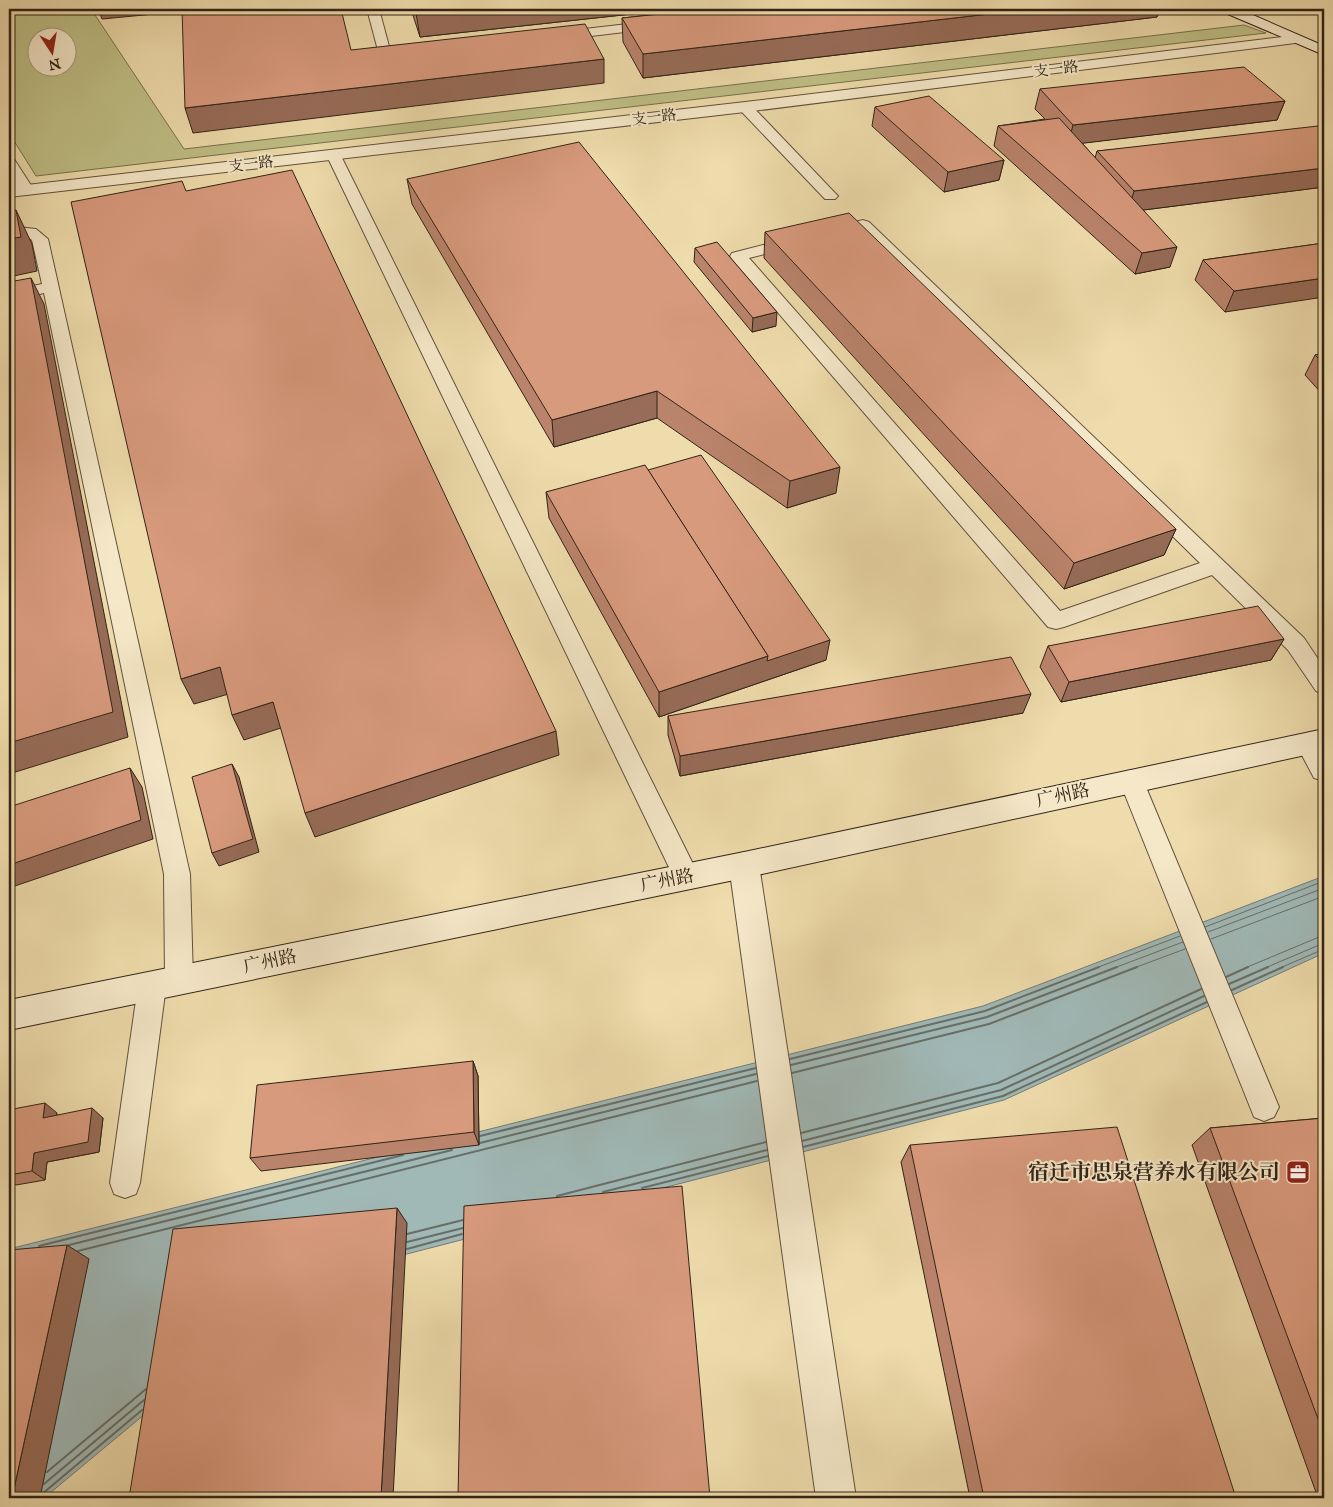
<svg xmlns="http://www.w3.org/2000/svg" width="1333" height="1507" viewBox="0 0 1333 1507" font-family="'IM FELL Great Primer','Noto Serif SC',serif">
	<style>
		.green { fill: #bfbf86; stroke: #78714e; fill-rule: evenodd }
		.water { fill: #a0b8b6; stroke: #747c76 }
		.lines { fill: none; stroke-linecap: round; stroke-linejoin: round }
		.shore-far1 { stroke: #686e66; stroke-width: 1 }
		.shore { stroke: #686e66; stroke-width: 2 }
		.lane-casing { stroke: #60513c; stroke-width: 2 }
		.street-casing { stroke: #60513c; stroke-width: 2 }
		.secondary-casing { stroke: #312316; stroke-width: 2 }
		.lane { fill: #f5e8c9; fill-rule: evenodd }
		.street { fill: #f5e8c9; fill-rule: evenodd }
		.secondary { fill: #f5e8c9; fill-rule: evenodd }
		.wall { fill: #ba846c; stroke: #312316 }
		.shaded-wall { fill: #976c58; stroke: #312316 }
		.building { fill: #d89a7d; stroke: #312316 }
		.labels { text-anchor: middle; stroke-width: 4; stroke-linejoin: round; paint-order: stroke }
		.far-street-label { font-size: 15px; fill: #312316; stroke: #f5e8c9 }
		.street-label { font-size: 18px; fill: #312316; stroke: #f5e8c9 }
		.near-poi-label { font-size: 21px; font-weight: bold; fill: #312316; stroke: #f5e8c9; text-anchor: end }
	</style>
	<rect width="100%" height="100%" fill="#efdcac"/>
	<filter id="stains"><feTurbulence type="fractalNoise" baseFrequency=".004" numOctaves="4"/><feColorMatrix values="0 0 0 0 .2 0 0 0 0 .09 0 0 0 0 .02 0 0 0 .5 -.17"/></filter>
	<radialGradient id="worn" r=".72"><stop offset=".6" stop-color="#630" stop-opacity="0"/><stop offset="1" stop-color="#630" stop-opacity=".3"/></radialGradient>
	<path class="green" d="M9,9h82l93,140 1060,-124 22,8 -1230,143 -27,-43zM38,38h30v30h-30z"/>
	<path class="water" d="M1324,876v77l-320,147 -698,180 -262,218h-35v-249l974,-243z"/>
	<g class="lines">
		<g class="shore-far1">
			<path d="M1205,927l119,-46"/>
			<path d="M1208,932l116,-44"/>
			<path d="M1211,939l113,-43"/>
			<path d="M1096,968l84,-32"/>
			<path d="M1114,968l69,-26"/>
			<path d="M1134,968l51,-19"/>
			<path d="M1245,968l79,-33"/>
			<path d="M1265,968l59,-25"/>
			<path d="M1280,968l44,-19"/>
		</g>
		<g class="shore">
			<path d="M1226,977l22,-10"/>
			<path d="M1229,984l39,-17"/>
			<path d="M1232,990l51,-23"/>
			<path d="M790,1059l195,-48 114,-44"/>
			<path d="M791,1065l196,-48 130,-50"/>
			<path d="M792,1073l197,-49 148,-57"/>
			<path d="M801,1133l197,-50 203,-94"/>
			<path d="M480,1136l276,-68"/>
			<path d="M802,1141l199,-51 203,-94"/>
			<path d="M480,1143l276,-69"/>
			<path d="M803,1147l200,-51 204,-94"/>
			<path d="M642,1188l126,-32"/>
			<path d="M603,1192l164,-42"/>
			<path d="M557,1196l209,-54"/>
			<path d="M407,1234l56,-14"/>
			<path d="M407,1242l56,-14"/>
			<path d="M69,1245l383,-95"/>
			<path d="M39,1246l364,-91"/>
			<path d="M407,1249l55,-15"/>
			<path d="M78,1251l679,-170"/>
			<path d="M47,1472l99,-83"/>
			<path d="M44,1484l100,-84"/>
			<path d="M42,1494l100,-84"/>
		</g>
		<g class="lane-casing">
			<g id="lane">
				<path d="M367,9h12l11,41 23,-1 1,3 -1,3 -33,3z"/>
				<path d="M654,21l6,4 -2,3 -100,12 -6,-4 6,-4z"/>
				<path d="M745,103l5,1 85,89 3,3 -3,3h-10l-85,-89 -2,-3z"/>
				<path d="M333,150l7,4 355,714 4,8 -4,8 -9,3 -9,-3 -351,-730z"/>
				<path d="M9,158l5,1 20,31 -3,3 -5,2c-15,-4 -18,-25 -17,-37z"/>
				<path d="M863,220l6,2 435,416 20,30v26l-8,-3 -28,-41 -76,-75 -148,52 -8,2 -8,-2 -316,-368 -2,-3 2,-3 63,-16 6,2 2,3 -2,3 -52,13 311,353 140,-48 -340,-333 -30,8 -8,-5 2,-3z"/>
				<path d="M9,226l27,3 12,10 142,635 3,106 -4,9 -10,3 -10,-3 -4,-9 -1,-106 -120,-581 -35,8v-10l33,-7 -10,-44 -6,-4h-17z"/>
				<path d="M1131,770l9,3 3,7 136,327 -5,10 -10,4 -10,-4 -135,-337 3,-7z"/>
				<path d="M152,973l10,4 4,9 -26,197 -4,11 -11,4 -11,-4 -4,-11 28,-197 4,-9z"/>
			</g>
		</g>
		<g class="street-casing">
			<g id="street">
				<path d="M1298,35l7,4 -2,3 -558,70 -736,85v-10l736,-85z"/>
				<path d="M1310,733l10,3 4,9v36l-10,-3 -18,-34 4,-8z"/>
				<path d="M744,852l10,4 5,9 97,633h-40l-87,-633 5,-9z"/>
			</g>
		</g>
		<g class="secondary-casing">
			<g id="secondary">
				<path d="M1221,9h18l85,37v9l-101,-43z"/>
				<path d="M1324,729v22l-580,127 -735,152v-30l735,-148z"/>
			</g>
		</g>
		<use href="#lane" class="lane"/>
		<use href="#street" class="street"/>
		<use href="#secondary" class="secondary"/>
	</g>
	<g class="wall">
		<path d="M411,9h267l-258,28z"/>
		<path d="M707,9h453l-3,8 -514,61 -20,-36 -1,-24z"/>
		<path d="M1040,89l245,12 -8,19 -195,23 13,15 2,-7 227,-20v56l-181,23 27,57 -35,7 -141,-128 4,-20 47,-7 -10,-10z"/>
		<path d="M875,107l129,53 -5,20 -55,12 -72,-66z"/>
		<path d="M407,179l429,314 -49,15 -130,-90 -103,29 -142,-243z"/>
		<path d="M765,232l411,297 -12,26 -100,34 -300,-331z"/>
		<path d="M1324,243l-99,69 -30,-32 8,-20z"/>
		<path d="M695,248l81,78 -24,6 -58,-70z"/>
		<path d="M1324,353v43l-19,-21 10,-20z"/>
		<path d="M648,470l178,190 -167,57 -110,-199 -3,-26z"/>
		<path d="M1284,639l-13,21 -210,42 -21,-35 8,-21z"/>
		<path d="M1023,713l-343,63 -12,-41v-19z"/>
		<path d="M473,1061l5,15 1,69 -218,26 -11,-13z"/>
		<path d="M57,1113l-1,2 47,3 -4,34 -52,10 -2,18 -29,5 -7,-5v-41z"/>
		<path d="M1324,1118v380h-6l-126,-353 18,-17z"/>
		<path d="M910,1145l326,353h-266l-69,-336z"/>
	</g>
	<g class="shaded-wall">
		<path d="M98,9h68l-1,4 -63,6z"/>
		<path d="M461,9h217l-258,28 -4,-24z"/>
		<path d="M1032,9h128l-3,8 -514,61v-24z"/>
		<path d="M604,59v24l-411,50 -8,-25z"/>
		<path d="M1285,101l-8,19 -209,25 5,-20z"/>
		<path d="M1004,160l-5,20 -55,12 4,-20z"/>
		<path d="M1324,168v19l-196,25 6,-21z"/>
		<path d="M16,210l16,34 5,27 -28,6v-38z"/>
		<path d="M1177,247l-7,20 -35,7 7,-21z"/>
		<path d="M31,278l13,26 84,433 -119,37v-31z"/>
		<path d="M1324,278v19l-99,15 9,-21z"/>
		<path d="M777,312l-1,14 -24,6 1,-14z"/>
		<path d="M657,391v27l-103,29 -2,-27z"/>
		<path d="M840,467l-4,26 -49,15 3,-27z"/>
		<path d="M1176,529l-12,26 -100,34 10,-26z"/>
		<path d="M1284,639l-13,21 -210,42 8,-20z"/>
		<path d="M830,640l-4,20 -167,57v-25l109,-36z"/>
		<path d="M220,667l12,26 -38,11 -13,-25z"/>
		<path d="M1031,694l-8,19 -343,63v-20z"/>
		<path d="M273,702l11,25 -40,13 -12,-25z"/>
		<path d="M556,731l3,24 -244,82 -10,-24z"/>
		<path d="M232,764l7,13 20,75 -40,14 -7,-13z"/>
		<path d="M130,768l12,19 11,52 -144,49v-23z"/>
		<path d="M473,1061l5,15 1,69 -5,-13z"/>
		<path d="M45,1103l12,10 -3,14 -11,-9z"/>
		<path d="M92,1108l11,10 -4,34 -52,10 -2,18 -13,-9 2,-18z"/>
		<path d="M397,1208l10,15 -14,275h-12z"/>
		<path d="M67,1245l22,14 -49,239h-28z"/>
	</g>
	<g class="building">
		<path d="M182,9h159l10,41 234,-26 19,35 -419,49z"/>
		<path d="M415,9h46l-45,4z"/>
		<path d="M707,9h325l-389,45 -21,-36z"/>
		<path d="M1244,67l41,34 -212,24 -33,-36z"/>
		<path d="M929,96l75,64 -56,12 -73,-65z"/>
		<path d="M1059,118l118,129 -35,6 -144,-127z"/>
		<path d="M1318,126l6,5v37l-190,23 -37,-40z"/>
		<path d="M579,142l261,325 -50,14 -133,-90 -105,29 -145,-241z"/>
		<path d="M292,170l264,561 -251,82 -32,-111 -41,13 -12,-48 -39,12 -110,-477 111,-21 4,10z"/>
		<path d="M16,210l5,27 -12,2v-28z"/>
		<path d="M849,213l327,316 -102,34 -309,-331z"/>
		<path d="M717,242l60,70 -24,6 -58,-70z"/>
		<path d="M1324,243v35l-90,13 -31,-31z"/>
		<path d="M31,278l82,434 -104,31v-461z"/>
		<path d="M1324,353v11l-9,-9z"/>
		<path d="M701,455l129,185 -63,21 1,-5 -120,-186z"/>
		<path d="M645,465l123,191 -109,36 -113,-200z"/>
		<path d="M1258,606l26,33 -215,43 -21,-36z"/>
		<path d="M1011,657l20,37 -351,62 -12,-40z"/>
		<path d="M232,764l21,75 -41,14 -20,-76z"/>
		<path d="M130,768l11,52 -132,45v-58z"/>
		<path d="M473,1061l1,71 -224,26 7,-73z"/>
		<path d="M45,1103l-2,15 49,-10 -4,34 -54,11 -2,18 -23,4v-36l4,-30z"/>
		<path d="M1324,1118v317l-114,-307z"/>
		<path d="M1117,1127l119,371h-252l-74,-353z"/>
		<path d="M682,1186l28,312h-252l6,-292z"/>
		<path d="M397,1208l-16,290h-252l44,-269z"/>
		<path d="M67,1245l-55,253h-3v-248z"/>
	</g>
	<defs>
		<g id="office-square" transform="scale(1.25)"><rect x="-9" y="-9" width="18" height="18" rx="4" fill="#8f2418" stroke="#f5e8c9"/><path d="M-6-3h4V-5.5h4V-3h4V5H-6ZM-1-4.5V-3h2v-1.5ZM-6 0V1H6V0Z" fill="#fff"/></g>
	</defs>
	<g fill-rule="evenodd">
		<use href="#office-square" x="1298" y="1172"/>
	</g>
	<g class="labels">
		<g class="far-street-label">
			<text transform="translate(1056 69) rotate(-7)" y="5">支一路</text>
			<text transform="translate(654 117) rotate(-7)" y="5">支一路</text>
			<text transform="translate(251 164) rotate(-7)" y="5">支一路</text>
		</g>
		<g class="street-label">
			<text transform="translate(1063 795) rotate(-12)" y="6">广州路</text>
			<text transform="translate(667 880) rotate(-11)" y="6">广州路</text>
			<text transform="translate(270 961) rotate(-12)" y="6">广州路</text>
		</g>
		<g class="near-poi-label">
			<text x="1280" y="1179">宿迁市思泉营养水有限公司</text>
		</g>
	</g>
	<rect width="1333" height="1507" fill="none" stroke="#efdcac" stroke-width="30"/>
	<rect x="10" y="10" width="1313" height="1487" fill="none" stroke="#312316" stroke-width="2.5"/>
	<rect x="15" y="15" width="1303" height="1477" fill="none" stroke="#312316"/>
	<g transform="translate(52 52) rotate(168)"><circle r="24" fill="#f5e8c9" stroke="#a79981"/>
	<path d="M0-4L9 19L0 12L-9 19Z" fill="#8f2418"/>
	<text y="-8" font-size="14" font-weight="bold" text-anchor="middle" fill="#312316">N</text>
	</g>
	<rect width="100%" height="100%" filter="url(#stains)"/>
	<rect width="100%" height="100%" fill="url(#worn)"/>
</svg>
